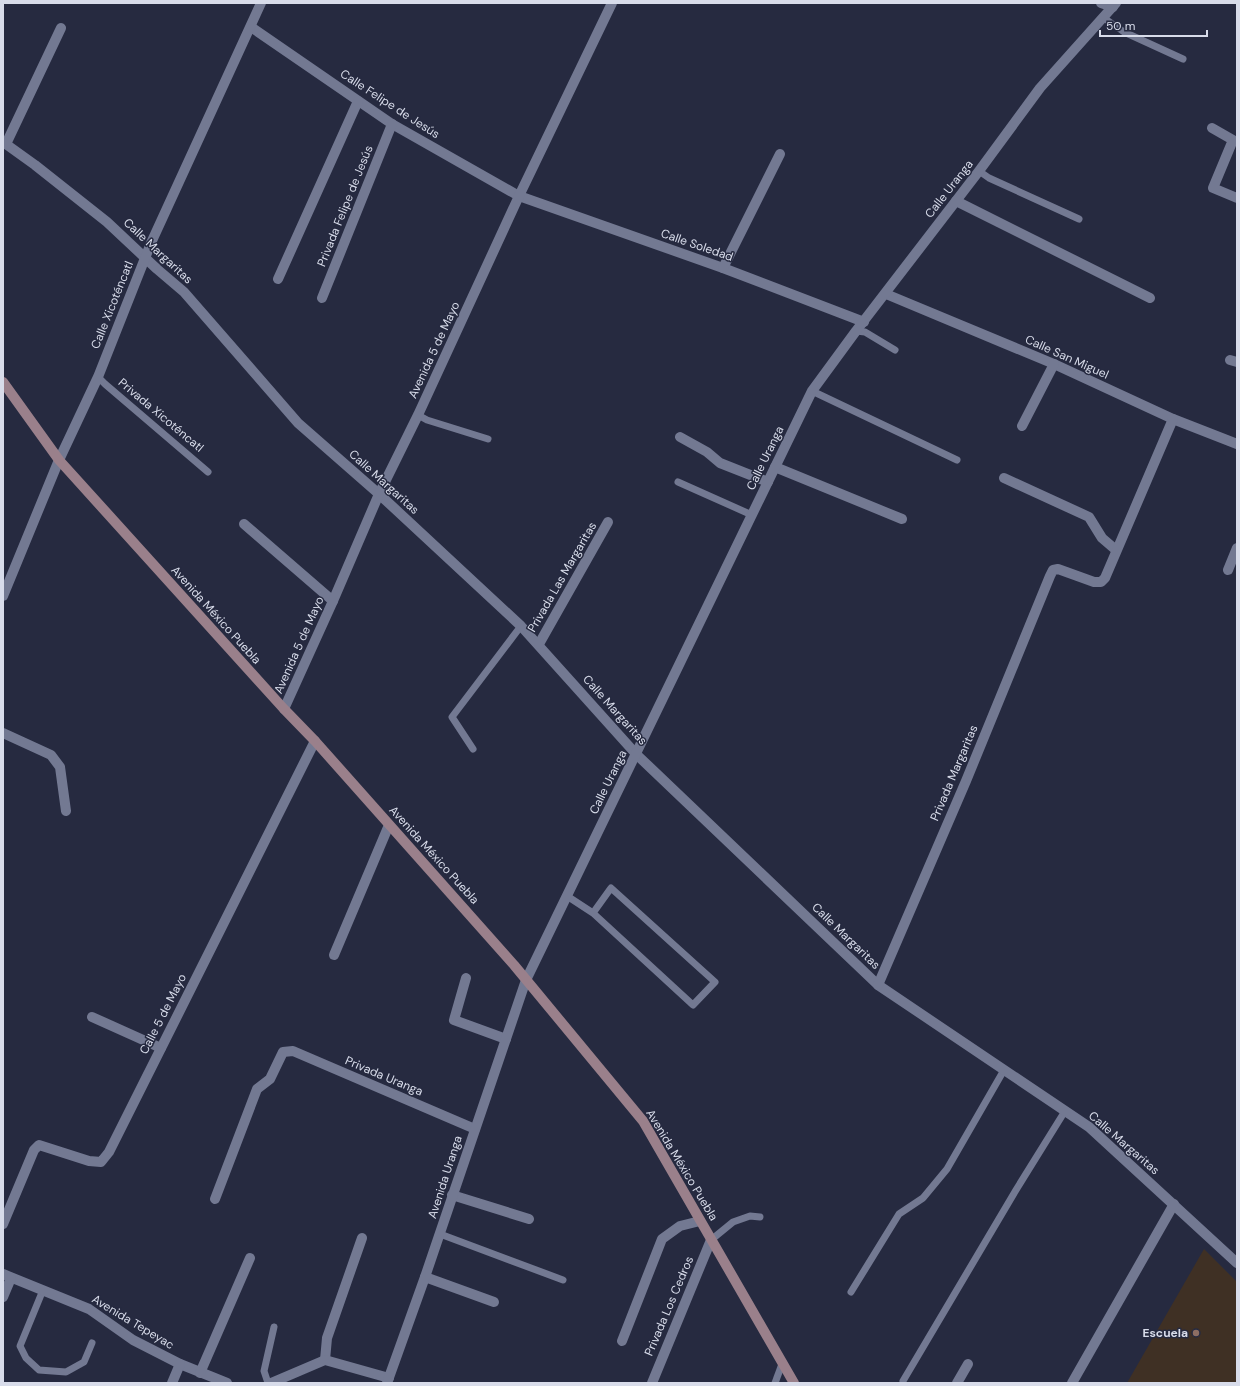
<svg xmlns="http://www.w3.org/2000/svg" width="1240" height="1386" viewBox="0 0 1240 1386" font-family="'DM Sans',sans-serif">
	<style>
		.education { fill: #3f3024 }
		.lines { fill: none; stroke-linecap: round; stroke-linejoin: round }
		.service { stroke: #737992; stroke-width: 7 }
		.minor { stroke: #737992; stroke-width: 10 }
		.secondary { stroke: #9a808b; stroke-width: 10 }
		.education-dot { fill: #8d6e63; stroke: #262a40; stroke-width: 1.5 }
		.labels { text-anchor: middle; stroke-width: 3; stroke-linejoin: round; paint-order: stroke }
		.street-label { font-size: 12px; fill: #d8dcea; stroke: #262a40 }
		.poi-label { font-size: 12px; font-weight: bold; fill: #d8dcea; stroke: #262a40; text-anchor: end }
	</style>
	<rect width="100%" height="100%" fill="#262a40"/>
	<path class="education" d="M1204,1249l33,33v101h-110z"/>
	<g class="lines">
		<g class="service">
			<path d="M1104,18l20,14 59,27"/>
			<path d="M979,171l10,7 90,41"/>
			<path d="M856,331l9,1 30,18"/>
			<path d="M98,377l7,7 103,88"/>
			<path d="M812,391l145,69"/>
			<path d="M418,415l9,5 61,19"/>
			<path d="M678,482l74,33"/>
			<path d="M473,749l-21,-32 69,-91"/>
			<path d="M567,896l26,17 100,92 22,-23 -104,-94 -18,25"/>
			<path d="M440,1234l123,46"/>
			<path d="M711,1240l22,-18 17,-6 10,1"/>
			<path d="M43,1290l-23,56 6,12 13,12 27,2 18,-10 8,-19"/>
			<path d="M851,1292l48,-78 24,-16 24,-29 57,-99"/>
			<path d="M903,1381l113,-191 49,-79"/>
			<path d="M268,1383l-4,-12 10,-44"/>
			<path d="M775,1383l7,-19"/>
		</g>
		<g class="minor">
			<path d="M1101,3l12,4"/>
			<path d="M251,27l141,97 127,72 204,72 141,54"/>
			<path d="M1212,128l21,12 -20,48 24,10"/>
			<path d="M3,142l32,23 72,57 50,47 27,23 114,131 81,71 142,132 115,128 242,231 211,142 148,136"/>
			<path d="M6,144l55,-116"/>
			<path d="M956,201l194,97"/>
			<path d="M723,268l57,-114"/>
			<path d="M278,279l80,-178"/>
			<path d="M886,294l168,70 119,55 64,25"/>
			<path d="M322,298l70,-174"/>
			<path d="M1230,360l7,2"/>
			<path d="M1022,426l32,-62"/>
			<path d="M680,437l27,15 13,11 48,19"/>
			<path d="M775,467l127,52"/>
			<path d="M1004,478l85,39 13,21 14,12"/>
			<path d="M244,524l89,77"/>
			<path d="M1228,570l9,-22"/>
			<path d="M3,596l56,-136 39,-83 53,-134 110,-240"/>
			<path d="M539,644l69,-122"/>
			<path d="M284,709l49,-108 46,-107 39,-79 101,-219 93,-193"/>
			<path d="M3,733l48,22 9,12 6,44"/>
			<path d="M334,955l55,-130"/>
			<path d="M466,978l-12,42 52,19"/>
			<path d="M878,985l88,-204 84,-205 3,-6 5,-1 36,13h7l4,-4 68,-159"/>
			<path d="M92,1017l69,31"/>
			<path d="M452,1195l77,24"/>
			<path d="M215,1199l42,-110 13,-10 13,-27 10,-1 182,78"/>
			<path d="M3,1224l31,-74 5,-5 50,16 12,1 8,-10 206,-411"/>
			<path d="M3,1274l86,35 44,31 47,24 47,19"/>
			<path d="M425,1277l69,25"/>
			<path d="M3,1297l8,-19"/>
			<path d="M622,1341l40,-102 18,-13 20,-5"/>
			<path d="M325,1360l2,-22 35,-100"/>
			<path d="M200,1373l50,-115"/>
			<path d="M172,1383l8,-19"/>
			<path d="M271,1383l54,-23 64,18"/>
			<path d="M387,1383l38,-106 101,-297 286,-589 44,-60 123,-160 61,-83 76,-85"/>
			<path d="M652,1383l59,-143"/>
			<path d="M957,1383l11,-19"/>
			<path d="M1072,1383l102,-179"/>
		</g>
		<path class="secondary" d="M3,382l56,78 225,249 31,32 199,224 129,156 151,262"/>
	</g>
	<circle class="education-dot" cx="1196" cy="1333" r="4"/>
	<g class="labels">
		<g class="street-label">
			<text transform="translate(390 104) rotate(33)" y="4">Calle Felipe de Jesús</text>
			<text transform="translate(949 189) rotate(-52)" y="4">Calle Uranga</text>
			<text transform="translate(345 206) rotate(-68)" y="4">Privada Felipe de Jesús</text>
			<text transform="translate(697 245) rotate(19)" y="4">Calle Soledad</text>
			<text transform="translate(158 251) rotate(43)" y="4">Calle Margaritas</text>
			<text transform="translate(112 305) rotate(-68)" y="4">Calle Xicoténcatl</text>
			<text transform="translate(434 350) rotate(-65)" y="4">Avenida 5 de Mayo</text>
			<text transform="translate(1067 357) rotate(24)" y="4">Calle San Miguel</text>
			<text transform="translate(161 415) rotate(40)" y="4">Privada Xicoténcatl</text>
			<text transform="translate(765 458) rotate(-64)" y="4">Calle Uranga</text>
			<text transform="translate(384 482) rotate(42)" y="4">Calle Margaritas</text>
			<text transform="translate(562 577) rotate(-60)" y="4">Privada Las Margaritas</text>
			<text transform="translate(216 615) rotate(48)" y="4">Avenida México Puebla</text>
			<text transform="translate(299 645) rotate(-66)" y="4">Avenida 5 de Mayo</text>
			<text transform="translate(615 710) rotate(48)" y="4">Calle Margaritas</text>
			<text transform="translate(954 773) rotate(-67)" y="4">Privada Margaritas</text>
			<text transform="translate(608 782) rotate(-64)" y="4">Calle Uranga</text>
			<text transform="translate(434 855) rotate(48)" y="4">Avenida México Puebla</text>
			<text transform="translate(846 936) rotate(44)" y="4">Calle Margaritas</text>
			<text transform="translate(163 1014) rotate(-63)" y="4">Calle 5 de Mayo</text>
			<text transform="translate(384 1076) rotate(23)" y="4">Privada Uranga</text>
			<text transform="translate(1124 1143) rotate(41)" y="4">Calle Margaritas</text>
			<text transform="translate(682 1165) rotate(59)" y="4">Avenida México Puebla</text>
			<text transform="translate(445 1177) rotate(-72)" y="4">Avenida Uranga</text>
			<text transform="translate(669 1306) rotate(-67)" y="4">Privada Los Cedros</text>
			<text transform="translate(133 1322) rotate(31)" y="4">Avenida Tepeyac</text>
		</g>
		<g class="poi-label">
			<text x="1188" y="1337">Escuela</text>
		</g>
	</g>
	<rect width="1240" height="1386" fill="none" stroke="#d8dcea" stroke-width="8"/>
	<path d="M1100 30v6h107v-6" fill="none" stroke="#d8dcea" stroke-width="2"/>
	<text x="1106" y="30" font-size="12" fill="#d8dcea" stroke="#262a40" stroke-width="3" paint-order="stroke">50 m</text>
</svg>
